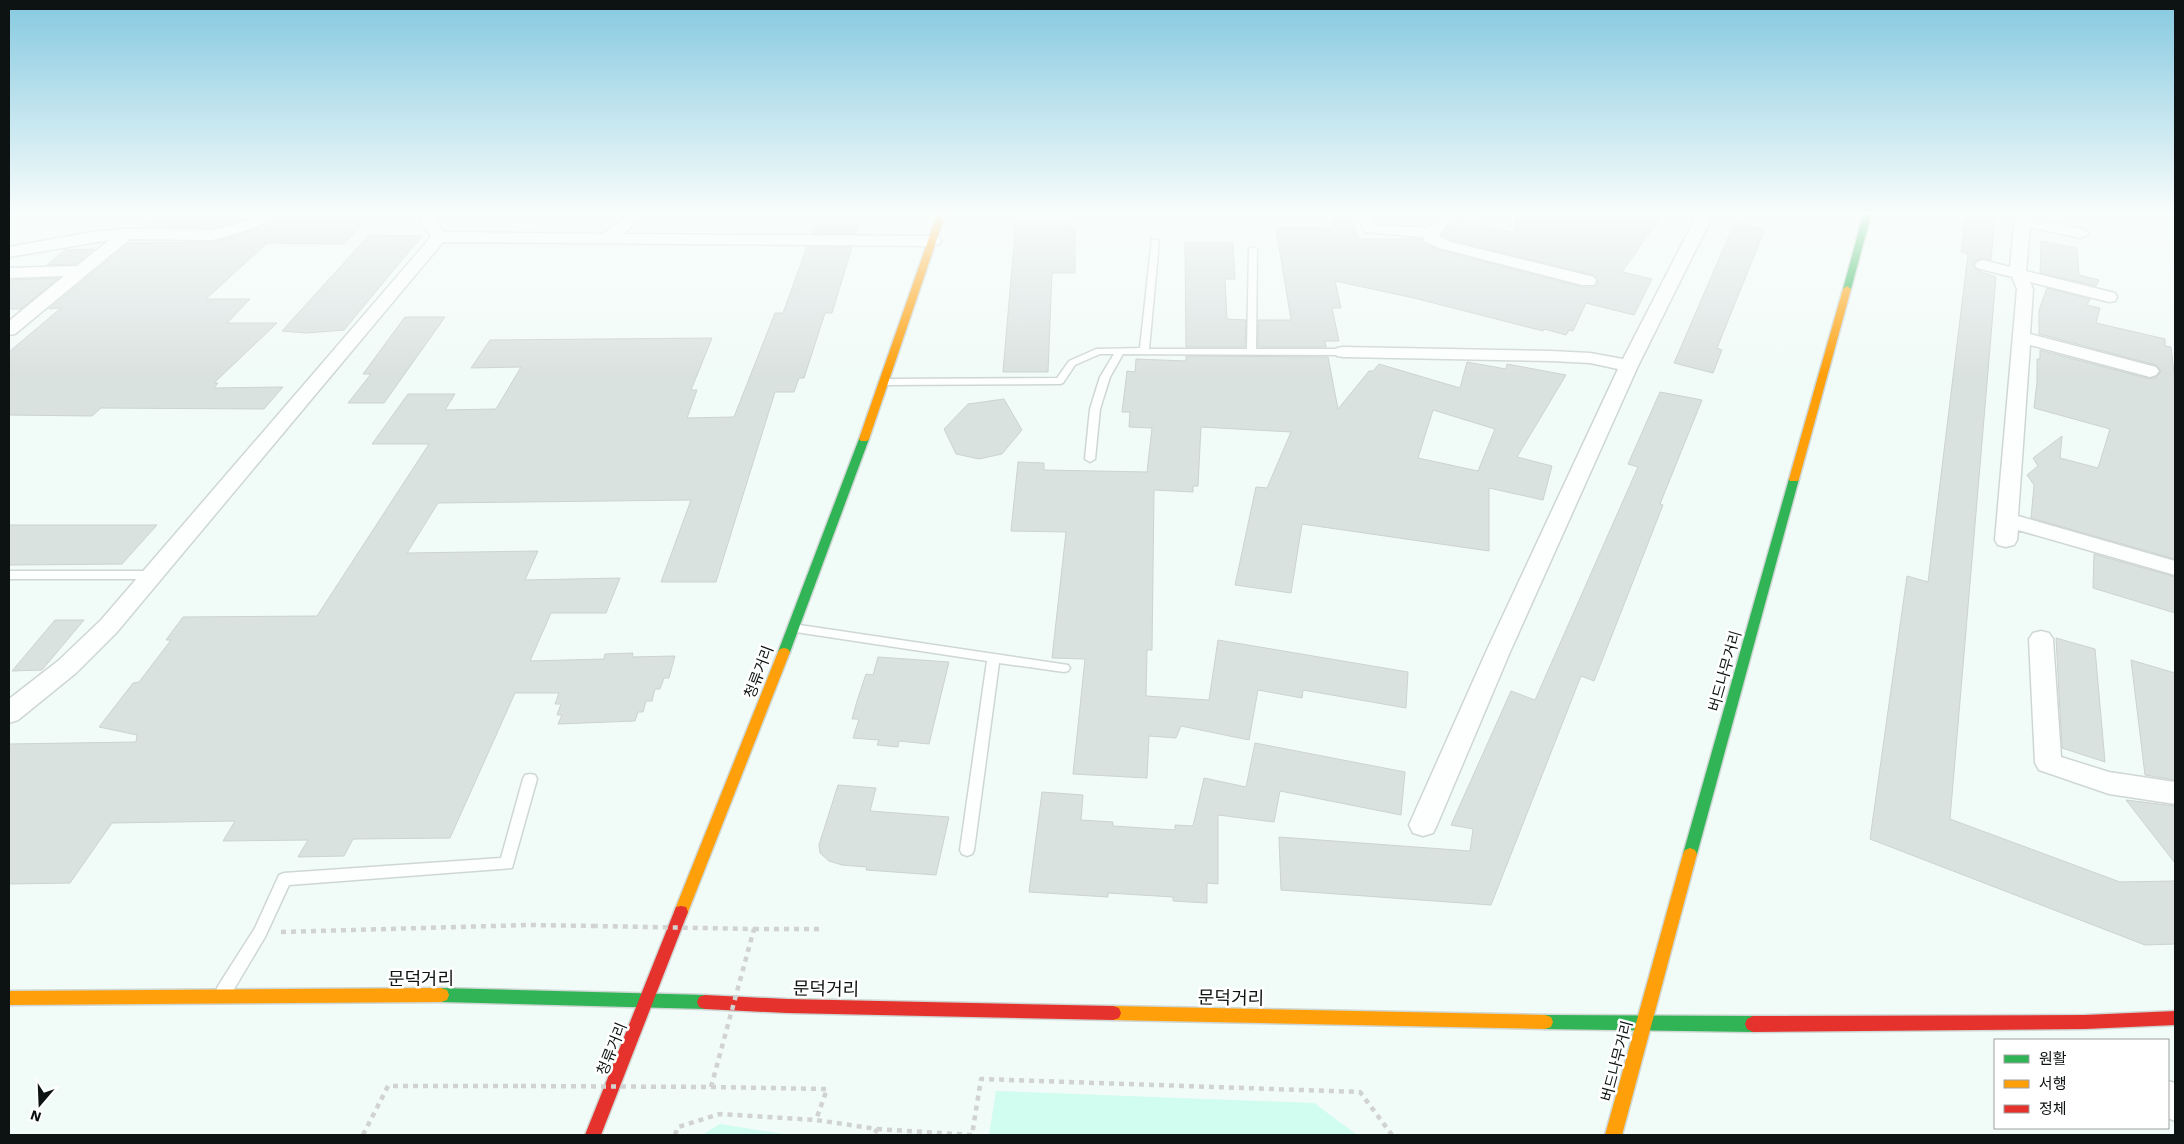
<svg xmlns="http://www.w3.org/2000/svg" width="2184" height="1144" viewBox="0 0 2184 1144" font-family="'Work Sans','Noto Sans KR',sans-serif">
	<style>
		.green { fill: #d1fcf0 }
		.building { fill: #dae2e0; stroke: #ccd3d1; fill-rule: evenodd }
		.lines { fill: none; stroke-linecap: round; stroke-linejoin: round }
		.lane-casing { stroke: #cfd7d4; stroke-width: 3 }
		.street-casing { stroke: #cfd7d4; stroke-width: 3 }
		.fast-casing { stroke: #cfd7d4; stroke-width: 3 }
		.slow-casing { stroke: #cfd7d4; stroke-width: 3 }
		.jam-casing { stroke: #cfd7d4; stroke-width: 3 }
		.path { stroke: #d1d3d3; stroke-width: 4.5; stroke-dasharray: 5 5; stroke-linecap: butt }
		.lane { fill: #fdfefe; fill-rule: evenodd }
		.street { fill: #fdfefe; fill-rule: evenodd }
		.fast { fill: #30b455; fill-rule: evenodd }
		.slow { fill: #ff9f0a; fill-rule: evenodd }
		.jam { fill: #e5322d; fill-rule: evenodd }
		.path-bridge { stroke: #d1d3d3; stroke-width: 4.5; stroke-dasharray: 5 5; stroke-linecap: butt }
		.labels { text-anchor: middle; stroke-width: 5; stroke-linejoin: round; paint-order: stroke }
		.street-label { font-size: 15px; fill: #0d1312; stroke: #fff }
		.near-street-label { font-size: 18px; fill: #0d1312; stroke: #fff }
	</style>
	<rect width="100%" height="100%" fill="#f1fbf8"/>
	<g class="green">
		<path d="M996,1091l318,12 43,32h-368z"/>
		<path d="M720,1124l70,11h-88z"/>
	</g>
	<g class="building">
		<path d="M154,215h37l-3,3h58l-15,6 -19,4 -68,-1 -1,-3z"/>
		<path d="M290,215h76l-2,3h5l-25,26 -77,-1 -61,56h44l-23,24h50l-63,60h4l-4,5 69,-1 -19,22 -163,-1 -9,8 -83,-1v-63l52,-44 -12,1 80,-66 83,-1 31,-8 35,-16h9z"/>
		<path d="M1331,215l21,1 6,23h64l1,4 16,7 143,37h12l4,-5 -4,-7 -142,-35 -10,-5 5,-8 12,-8 55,14 2,-18h146l-40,57 30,7 -18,36 -48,-12 -13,28 -4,-1 -3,5 -22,-6 -1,2 -129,-33 -79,-17 6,27h-9l7,33h-14l1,6h-68v-27h33l-15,-92 57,-1z"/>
		<path d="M1966,215h29l-4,45 -9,-2 -7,3 -2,5 4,4 19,7 -46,542 170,63 55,-1v63l-30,1 -275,-106 37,-263 21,6 40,-328 -7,-2z"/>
		<path d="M1016,221h56v6h3v46h-23l-4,99h-45z"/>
		<path d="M1735,222l30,7 -48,119 5,2 -9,23 -39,-10z"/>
		<path d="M815,224l44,1 -3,9 -44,-1z"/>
		<path d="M369,235l53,1 -78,94 -38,3 -24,-2z"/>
		<path d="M2041,241l36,7 2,27 20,5 -3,6 -56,-13z"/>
		<path d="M1185,242l48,1 2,36h-10l2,40 19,1 -1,27h-59z"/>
		<path d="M807,247h45l-20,66h-7l-21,65h-5l-5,14h-19l-59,190h-55l30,-82 -253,3 -31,50 131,-2 -13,29 95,-2 -14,35h-55l-21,48 74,-2 1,-5 28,-1 -1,4 43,-1 -6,22h-5l-4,11h-5l-3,12h-6l-3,11h-5l-3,9 -77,3 4,-9h-5l4,-11h-6l4,-11h-44l-65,145 -97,1 -9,17 -46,1 10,-17 -85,1 12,-20 -123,2 -42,60 -61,1v-140l127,-2 1,-7 -38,-8 34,-44 6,-1 32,-42h-5l17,-23 134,-1 112,-172h-57l36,-50h47l-10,16 51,-1 25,-42 -50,1 19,-28 222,-2 -21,52h6l-10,28 47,-1 41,-104h8z"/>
		<path d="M94,249l-18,15 -29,1 18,-15z"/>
		<path d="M58,278l-37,31h-12v-29z"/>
		<path d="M2047,288l43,11 -3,6 13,3 -4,15 69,16v7l6,1 4,35v177l-144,-41 3,-33 -7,-10 11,-9 -5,-8 29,-22 -2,22 38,10 12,-39 -76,-21 3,-26v-23h3v-9l110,29 7,-2 4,-6 -5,-6 -117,-31v-24z"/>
		<path d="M405,317h40l-61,86h-36l23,-29h-8z"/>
		<path d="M1186,356l142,1 10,52 31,-38h4l6,-7 81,24 7,-26 39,7 1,-5 59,11 -49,82 35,9 -9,34 -54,-12v63l-187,-27 -11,69 -56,-8 21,-98 11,1 24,-56 -90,-5 -3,59h-5v6l-39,-2 -2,160h-5l-1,46 63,4 9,-60 190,32 -2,36 -103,-18 -1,8 -44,-8 -9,50 -68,-14 -5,12 -27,-2 -2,42 -74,-4 12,-115 -33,-1 14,-126 -55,-1 7,-69 26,1v7l103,2 5,-44 -23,-1 1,-15h-8l5,-41 8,1 1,-13 50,2zM1433,410l62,19 -17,42 -60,-13z"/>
		<path d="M1660,392l42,8 -42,104 3,1 -69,176 -13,-5 -90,229 -210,-15 -2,-53 191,14 3,-22 -22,-4 60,-134 24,9 103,-233 -10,-3z"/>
		<path d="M1004,399l18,31 -20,24 -23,5 -23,-5 -12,-25 24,-25z"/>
		<path d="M9,525h148l-35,39 -113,1z"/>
		<path d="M2094,554l81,23v36l-82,-25z"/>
		<path d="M55,620h29l-42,50 -30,1z"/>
		<path d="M2056,638l39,11 10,113 -43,-14z"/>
		<path d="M878,657l71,5 -20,82 -30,-3 -1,6 -21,-2 2,-5 -26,-2 6,-19h-7l5,-18 9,-27 7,1z"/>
		<path d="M2131,660l44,13v107l-30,-5z"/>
		<path d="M1255,743l150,29 -4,43 -121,-24 -6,31 -56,-7v69l-11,-1v20l-34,-2v-4l-65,-4v4l-79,-5 13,-100 41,3 -2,25 32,2v4l62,4v-5l18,1 11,-48 42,9z"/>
		<path d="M838,785l38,3 -6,23 79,6 -13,58 -70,-5 1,-3 -25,-2 -13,-4 -9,-8 -1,-8z"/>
		<path d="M2126,800l49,6v57z"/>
	</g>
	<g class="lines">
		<g class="lane-casing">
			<g id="lane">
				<path d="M1152,239l7,2 -10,108h98l2,-100 4,-2 4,2 -1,100h87l4,3 -4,3 -220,-1 -13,23 -10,32 -5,50 -5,3 -5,-3 5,-50 10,-32 14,-23h-14l-25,11 -12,18 -3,1 -175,1 -5,-3 5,-3 172,-1 12,-17 27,-12 44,-1z"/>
				<path d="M9,571h144l6,4 -6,4h-144z"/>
				<path d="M793,624l275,41 2,3 -2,3 -4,1 -65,-9 -25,187 -2,4 -5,2 -5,-2 -2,-4 27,-189 -198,-30 -2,-3 2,-3z"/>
				<path d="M530,774l5,1 2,4 -25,89 -223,17 -24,52 -35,59 -6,2 -6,-2 -2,-5 2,-5 37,-58 24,-53 5,-2 217,-15 22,-79 2,-4z"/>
			</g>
		</g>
		<g class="street-casing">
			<g id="street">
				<path d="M258,215h21l-3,3 -34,14 -30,8 -82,-1 -115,95 -6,1v-14l55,-45 -55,2v-10l68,-2 32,-26 -100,17v-10l83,-15 34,-3 86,1 20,-4z"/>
				<path d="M418,215h16l10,17 159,2 25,-19h18l-23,19 310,2 6,2 2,3 -2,3 -6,2 -490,-4 -326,390 -41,41 -58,47 -9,3v-24l49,-38 43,-41 330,-383z"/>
				<path d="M1356,215h16l4,10 51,3 13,-13h20l-16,12 -5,9 12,6 143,35 2,4 -2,4h-12l-143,-37 -15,-7 -1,-4 -58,-5z"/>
				<path d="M1697,215h16l-75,151 -128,286 -73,173 -4,8 -10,3 -10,-3 -4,-8 77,-173 132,-283 -28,-6 -39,-2 -208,-4 -6,-1 -3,-4 3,-4 6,-1 208,4 39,2 33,6z"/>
				<path d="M2015,215h16l-1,3 55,12 3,3 -3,3 -5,2 -50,-11 -4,44 89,22 2,4 -2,4 -6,1 -79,-20 3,7 -3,45 126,33 3,4 -3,4 -6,2 -120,-32 -12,171 157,45v14l-157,-45 -1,10 -3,5 -8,2 -8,-2 -3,-5 22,-251 -5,-12 -35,-9 -2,-3 2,-3 6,-2 27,7z"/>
				<path d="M2041,631l8,2 4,6 8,118 48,15 66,10v22l-66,-10 -70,-24 -4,-7 -6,-124 4,-6z"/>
				<path d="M2168,1081l7,2v38l-7,-3z"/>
			</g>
		</g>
		<g class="fast-casing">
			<g id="fast">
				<path d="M1863,215h8l-20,74 -4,3 -4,-3z"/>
				<path d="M864,436l5,3 -79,213 -2,3h-8l-2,-3 81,-213z"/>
				<path d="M1794,476l5,3 -102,375 -2,4 -5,2 -5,-2 -2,-4 106,-375z"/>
				<path d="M441,988l264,7 6,2 2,5 -2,5 -6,2 -264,-7 -6,-2 -2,-5 2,-5z"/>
				<path d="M1545,1015l208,1 6,3 2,5 -2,5 -6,3 -208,-3 -6,-2 -2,-5 2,-5z"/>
			</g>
		</g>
		<g class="slow-casing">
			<g id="slow">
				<path d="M937,215h8l-76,224 -2,2h-6l-2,-2z"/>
				<path d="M1847,286l4,3 -52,190 -1,2h-8l-1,-2 54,-190z"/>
				<path d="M784,648l4,1 2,3 -102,260 -2,5 -5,1 -5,-1 -2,-5 104,-260 2,-3z"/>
				<path d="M1690,848l5,2 2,4 -75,281h-17l78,-281 2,-4z"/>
				<path d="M441,988l6,2 2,5 -2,5 -6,2 -432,3v-14z"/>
				<path d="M1113,1006l432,9 6,2 2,5 -2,5 -6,2 -432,-9 -6,-2 -2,-5 2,-5z"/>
			</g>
		</g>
		<g class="jam-casing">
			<g id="jam">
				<path d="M681,906l5,1 2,5 -87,223h-16l89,-223 2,-5z"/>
				<path d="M705,995l82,4 326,7 6,2 2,5 -2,5 -6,2 -326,-7 -82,-4 -6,-2 -2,-5 2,-5z"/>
				<path d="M2175,1011v14l-90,4 -332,3 -6,-3 -2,-5 2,-5 6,-3 332,-1z"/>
			</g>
		</g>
		<g class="path">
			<path d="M754,929h70"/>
			<path d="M281,932l247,-7 68,1"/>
			<path d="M711,1087l116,2 -11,31 61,9 -3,6"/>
			<path d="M877,1129l95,6 9,-56 379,13 32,43"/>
			<path d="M363,1135l25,-49h133"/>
			<path d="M675,1135l3,-8 42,-13 96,6"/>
		</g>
		<use href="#lane" class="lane"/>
		<use href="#street" class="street"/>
		<use href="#fast" class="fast"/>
		<use href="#slow" class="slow"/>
		<use href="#jam" class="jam"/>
		<path class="path-bridge" d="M521,1086l190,1 43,-158 -158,-3"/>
	</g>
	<linearGradient id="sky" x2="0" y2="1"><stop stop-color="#85c9e0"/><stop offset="0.57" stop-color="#f9fdfc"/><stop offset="1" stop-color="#f9fdfc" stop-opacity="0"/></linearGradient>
	<rect width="2184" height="375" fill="url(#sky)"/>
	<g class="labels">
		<g class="street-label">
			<text transform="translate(1725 671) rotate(-74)" y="5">버드나무거리</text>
			<text transform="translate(759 672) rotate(-69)" y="5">청류거리</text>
			<text transform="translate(612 1049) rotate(-68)" y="5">청류거리</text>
			<text transform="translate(1617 1061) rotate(-75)" y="5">버드나무거리</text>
		</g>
		<g class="near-street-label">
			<text x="421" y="985">문덕거리</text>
			<text transform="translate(826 989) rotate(1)" y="6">문덕거리</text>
			<text transform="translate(1231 998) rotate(1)" y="6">문덕거리</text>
		</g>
	</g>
	<rect width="2184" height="1144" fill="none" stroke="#0d1312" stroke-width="20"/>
	<rect x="1994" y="1039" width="175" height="90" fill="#ffffff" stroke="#9ea1a0"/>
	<rect x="2004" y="1055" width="25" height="8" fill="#30b455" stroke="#9ea1a0"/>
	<text x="2039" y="1064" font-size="15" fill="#0d1312">원활</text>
	<rect x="2004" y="1080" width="25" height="8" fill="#ff9f0a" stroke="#9ea1a0"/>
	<text x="2039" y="1089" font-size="15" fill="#0d1312">서행</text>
	<rect x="2004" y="1105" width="25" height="8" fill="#e5322d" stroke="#9ea1a0"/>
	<text x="2039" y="1114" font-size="15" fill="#0d1312">정체</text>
	<g transform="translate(40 1104) rotate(199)" stroke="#ffffff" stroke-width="4" paint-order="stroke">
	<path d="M0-4L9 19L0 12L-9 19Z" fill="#0d1312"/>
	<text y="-8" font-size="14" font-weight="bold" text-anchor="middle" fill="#0d1312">N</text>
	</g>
</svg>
